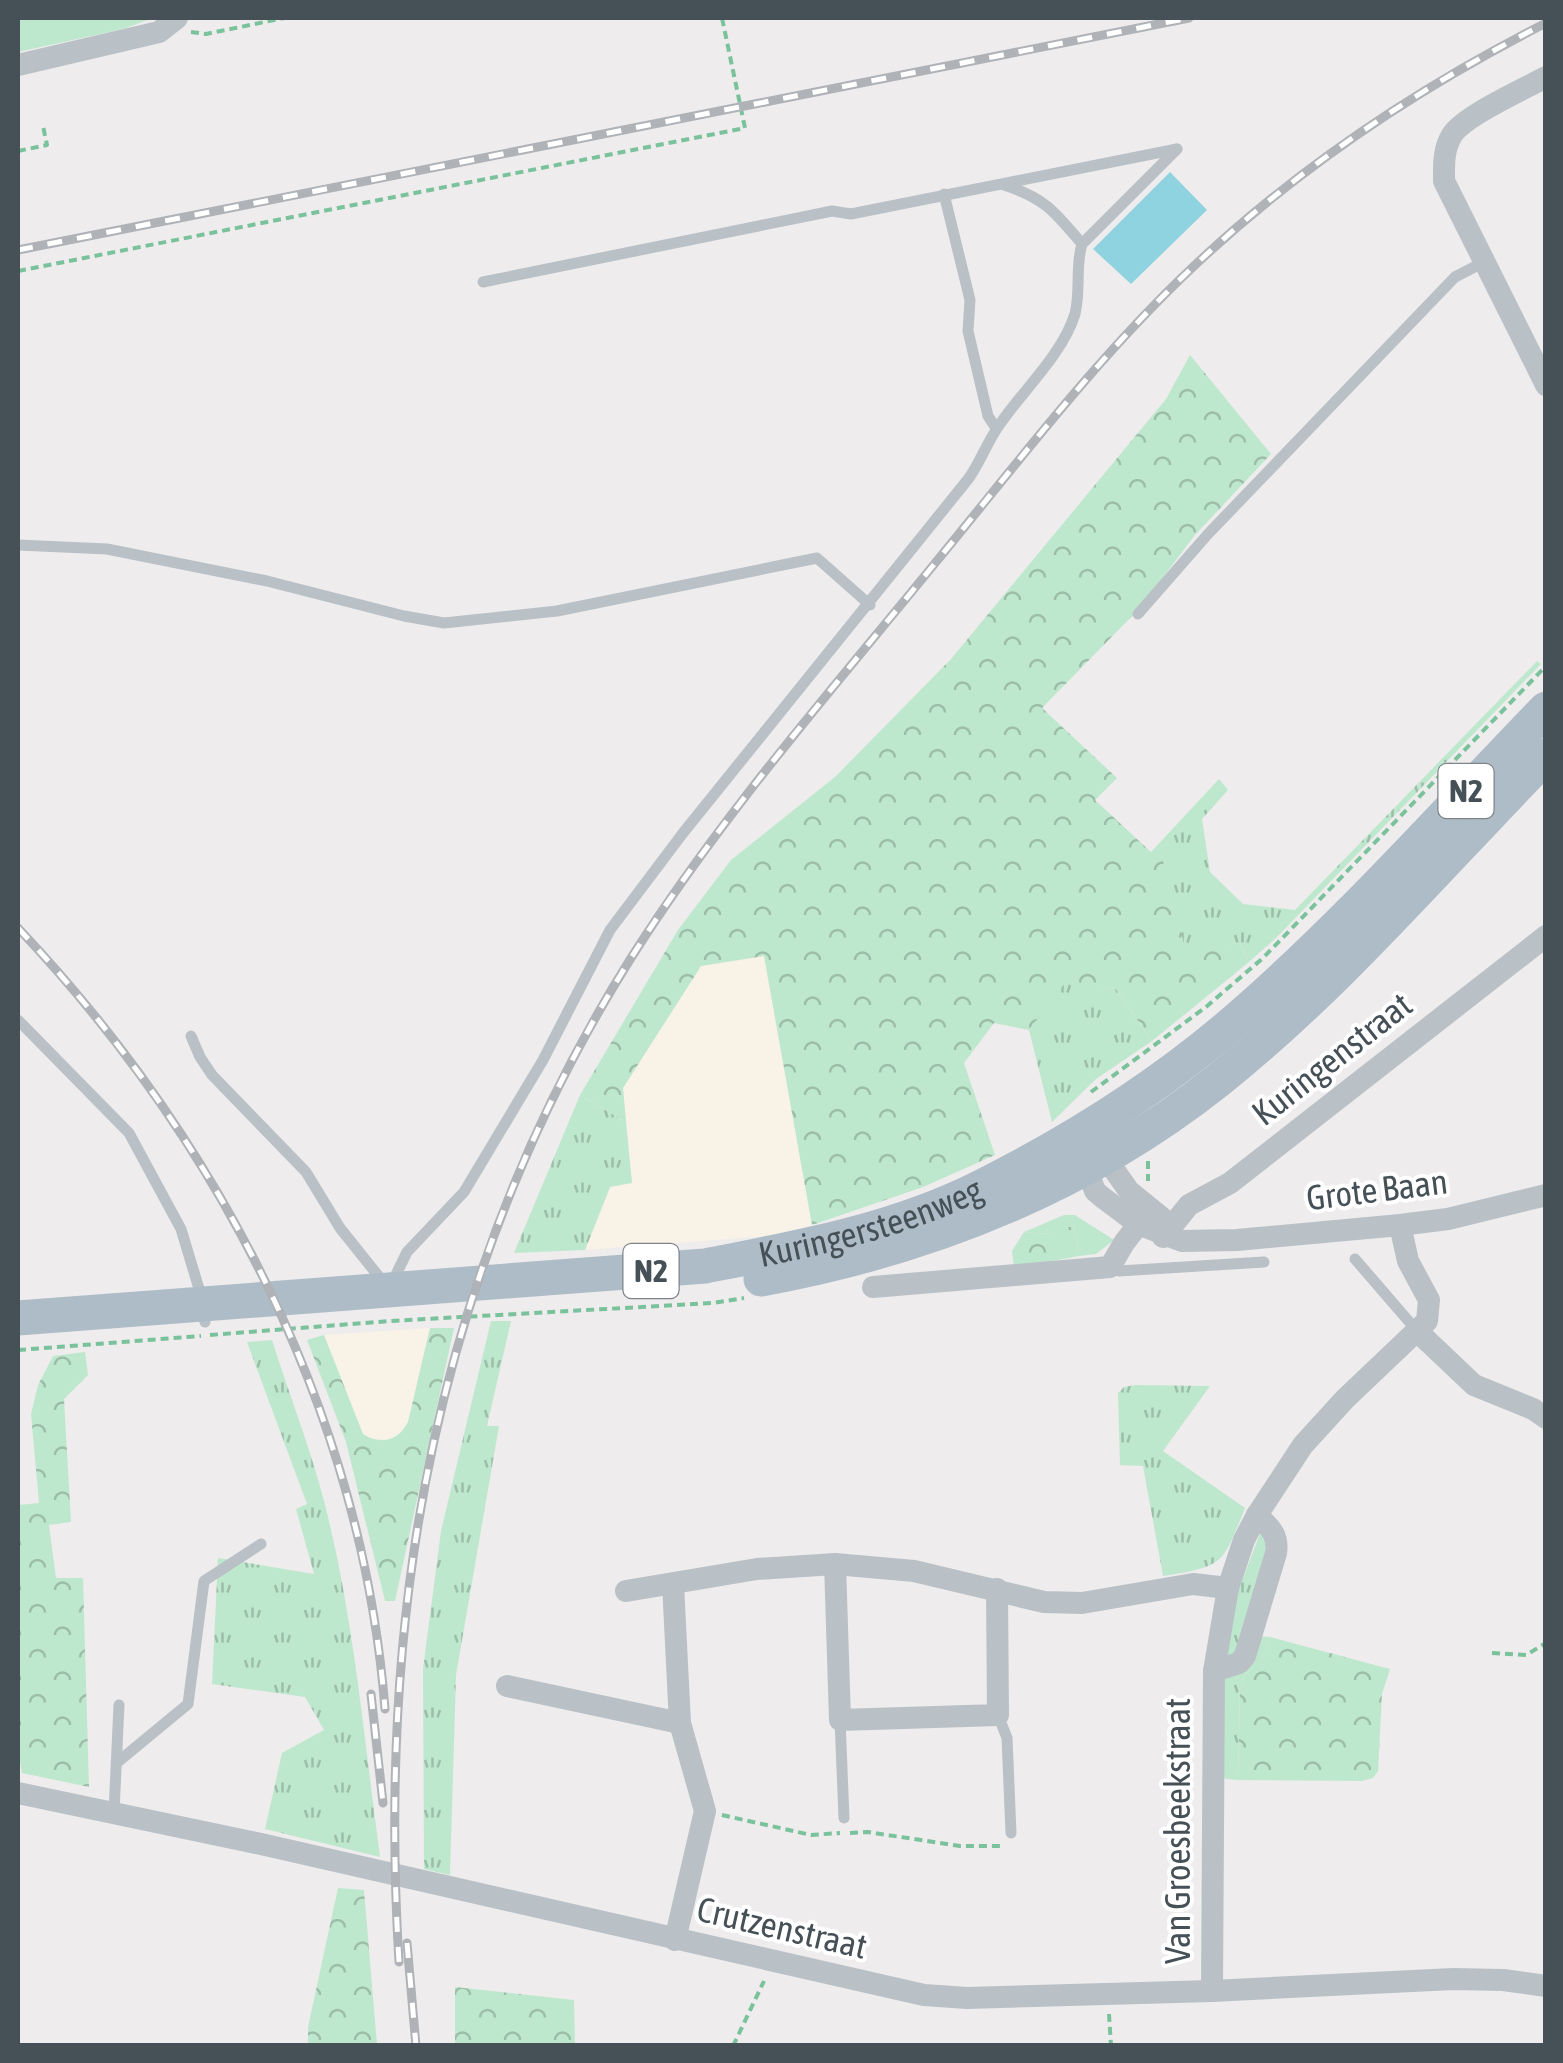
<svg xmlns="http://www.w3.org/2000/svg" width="1563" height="2063" viewBox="0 0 1563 2063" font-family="'Asap Condensed',sans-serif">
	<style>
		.commercial { fill: #f9f2e6 }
		.grass { fill: url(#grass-tufts) }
		.forest { fill: url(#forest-crowns) }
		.green { fill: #bee8cd }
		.water { fill: #90d3e0 }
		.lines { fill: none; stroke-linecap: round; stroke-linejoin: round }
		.path { stroke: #7ac29c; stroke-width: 4; stroke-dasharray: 8 5; stroke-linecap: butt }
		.lane { stroke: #b9c1c7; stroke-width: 11 }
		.street { stroke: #b9c1c7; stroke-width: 22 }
		.primary { stroke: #aebcc8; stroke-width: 35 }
		.rail-casing { stroke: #afb2b6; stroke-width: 9 }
		.rail { stroke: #fff; stroke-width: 5; stroke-dasharray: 15; stroke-linecap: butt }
		.labels { text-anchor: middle; stroke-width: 8; stroke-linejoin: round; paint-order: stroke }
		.shield { fill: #fff; stroke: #7e8489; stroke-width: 2.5 }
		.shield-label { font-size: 32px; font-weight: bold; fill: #465057 }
		.street-label { font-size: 35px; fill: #465057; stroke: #fff }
	</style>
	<defs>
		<pattern id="grass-tufts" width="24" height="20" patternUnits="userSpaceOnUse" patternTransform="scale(2.5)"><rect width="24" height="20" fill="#bee8cd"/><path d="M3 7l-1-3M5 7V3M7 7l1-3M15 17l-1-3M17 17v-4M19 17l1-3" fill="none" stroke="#9cbea9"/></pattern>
		<pattern id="forest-crowns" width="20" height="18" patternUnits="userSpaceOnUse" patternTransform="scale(2.5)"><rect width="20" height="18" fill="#bee8cd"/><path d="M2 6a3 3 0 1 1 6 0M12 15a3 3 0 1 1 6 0" fill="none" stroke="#9cbea9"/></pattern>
	</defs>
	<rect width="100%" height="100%" fill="#eeecec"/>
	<g class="commercial">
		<path d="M764,956l48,269 -45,11 -182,14 26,-64 21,-4 -9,-94 78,-122z"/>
		<path d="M430,1328l-22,94 -6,12 -9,6 -23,-1 -7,-5 -39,-99z"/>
	</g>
	<g class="grass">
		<path d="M1537,661l4,3 -264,273 -28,25 -9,-19 -55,6 -34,-97 68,-73 9,11 -26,29 8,53 33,32 52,6z"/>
		<path d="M1064,982l52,7 36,52 -56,38 -44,43 -23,-92z"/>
		<path d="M580,1095l46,27 6,61 -22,4 -25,63 -71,3z"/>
		<path d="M1064,1215h11l39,25 -18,14 -17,2 -5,-29 -29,7 -21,-2z"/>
		<path d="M491,1321h20l-24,105h12l-43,249 -6,200 -26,-6 -1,-200 18,-138z"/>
		<path d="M272,1340c17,54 38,107 52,161 30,116 40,238 56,356l-115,-28 17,-76 42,-23 -19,-33 -93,-13 6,-126 96,16 -18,-65 11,-5 -60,-162z"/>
		<path d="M1135,1385l75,1 -47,65 82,57c-23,57 -20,58 -82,68l-20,-110 -23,-1 -2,-72 6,-6z"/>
		<path d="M1261,1531l8,3 -27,118 -16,8 9,-61z"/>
		<path d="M1255,1636l15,1 -11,28 -13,8 -6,11 -2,96 -12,-1 -4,-3 1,-94z"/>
	</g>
	<g class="forest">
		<path d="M1190,355l81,99 -76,81 -56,74 -97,99 75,70 -22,22 56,52 11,5 23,91 55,-5 9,19 -97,79 -36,-52 -51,-6 -36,47 -35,-7 -30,40 31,92 -72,32 -111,38 -48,-269 -63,10 -78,122 3,34 -46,-27 98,-165 53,-70 104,-83 116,-118 215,-260z"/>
		<path d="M1069,1227h5l5,29 -65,12 -2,-17 12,-19 21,2z"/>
		<path d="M430,1328h24l-59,273h-10l-39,-159 -39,-102 17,-5 39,99c18,12 36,6 45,-12z"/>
		<path d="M85,1352l3,23 -24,24 7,123 -22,3 7,53h27l6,209 -67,-14 -4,-23v-245l21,-2 -8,-89 7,-29 15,-29z"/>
		<path d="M1270,1637l120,32 -8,25 -4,77 -5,7 -11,3 -124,-1 2,-96 6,-11 13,-9z"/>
		<path d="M338,1888l26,2 13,155h-69v-18z"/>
		<path d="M455,1987l119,13 1,45h-120z"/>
	</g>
	<path class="green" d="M18,18h135l-30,11 -105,23z"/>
	<path class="water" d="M1170,172l37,38 -76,74 -38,-35z"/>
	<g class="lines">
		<g class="path">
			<path d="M191,32l15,2 78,-16"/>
			<path d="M18,151l29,-6 -4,-19"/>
			<path d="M18,271l727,-143 -23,-110"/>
			<path d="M1091,1092l115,-85 57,-49 283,-292"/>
			<path d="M1148,1161v20"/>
			<path d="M210,1335l180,-14 323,-18 31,-5"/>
			<path d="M18,1350l183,-14"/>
			<path d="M1492,1653l34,2 20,-12"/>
			<path d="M722,1815l89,20 29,-2"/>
			<path d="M850,1833l18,-1 92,14h44"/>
			<path d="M1109,2014l2,32"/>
			<path d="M733,2046l31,-65"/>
		</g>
		<g class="lane">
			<path d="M1004,185c41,13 51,27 78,59"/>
			<path d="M944,194l26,106 -2,31 20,85 8,12"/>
			<path d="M483,282l349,-71 19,3 326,-65"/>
			<path d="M18,545l89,4 160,32 137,35 40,7 113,-12 260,-53 53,47"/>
			<path d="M1138,614l70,-80 247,-257 29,-15"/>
			<path d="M18,1020l111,113 52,96 19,63 5,30"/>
			<path d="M191,1036l9,21 12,18 94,97 34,56 44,55"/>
			<path d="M1355,1259l63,73"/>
			<path d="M1110,1267l9,4 145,-9"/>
			<path d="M390,1287l17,-35 57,-60 79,-132 67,-130 73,-97 286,-355c12,-17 19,-38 31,-54 24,-35 62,-69 75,-110 6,-24 0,-47 7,-70l95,-95"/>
			<path d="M998,1715l9,23 4,95"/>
			<path d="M840,1720l4,98"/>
			<path d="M119,1761l69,-57 16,-123 57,-37"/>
			<path d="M114,1812l5,-107"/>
		</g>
		<g class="street">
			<path d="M18,65l141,-33 18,-14"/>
			<path d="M1546,77c-22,12 -82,39 -94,58 -9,15 -8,30 -8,46l102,204"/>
			<path d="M1097,1151l8,6 24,34 32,26"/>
			<path d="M1082,1156l13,35 7,6 36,27 44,17 55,-1 163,-15 48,-6 98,-24"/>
			<path d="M1163,1237l26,-32 41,-22 316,-247"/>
			<path d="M873,1287l237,-20 14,-24 26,-34"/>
			<path d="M1418,1332l56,53 59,24 13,9"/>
			<path d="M835,1564l5,156 158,-5 -1,-126"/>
			<path d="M673,1584l7,139 25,88 -30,129"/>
			<path d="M626,1591l131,-22 78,-5 79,7 130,31 38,1 111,-19 35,4"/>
			<path d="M1214,1671l25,-8 6,-7 31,-103c3,-19 -7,-26 -19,-38"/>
			<path d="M507,1686l173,37"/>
			<path d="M18,1793l243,51 663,151 43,3 245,-7 241,-12 50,1 43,6"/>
			<path d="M1212,1991l2,-320 14,-83 16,-48 13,-25 46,-70 42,-46 82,-78 2,-21 -21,-39 -8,-36"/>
		</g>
		<g class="primary">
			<path d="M761,1279c165,-30 322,-92 455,-197 121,-96 222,-216 330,-326"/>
			<path id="s1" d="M18,1318l687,-52c93,-18 191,-36 276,-79 92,-46 182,-103 260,-171 108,-94 205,-204 305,-307"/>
		</g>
		<g class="rail-casing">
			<g id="rail">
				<path d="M18,250l1171,-232"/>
				<path d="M18,928c201,213 344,486 367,781"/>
				<path d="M371,1694l12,109"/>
				<path d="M407,1943l9,103"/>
				<path d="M399,1962c-22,-360 38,-695 232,-1004 89,-141 200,-267 305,-396 83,-101 163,-207 258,-296 104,-98 224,-178 352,-243"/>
			</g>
		</g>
		<use href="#rail" class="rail"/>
	</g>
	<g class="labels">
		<g class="shield">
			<rect x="1438.5" y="764" width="55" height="54" rx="8"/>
			<rect x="623.5" y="1244" width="55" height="54" rx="8"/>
		</g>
		<g class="shield-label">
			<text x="1466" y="802">N2</text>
			<text x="651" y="1282">N2</text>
		</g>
		<g class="street-label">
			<text transform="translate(1332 1059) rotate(-38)" y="12">Kuringenstraat</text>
			<text transform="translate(1377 1190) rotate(-7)" y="12">Grote Baan</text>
			<text dy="12" stroke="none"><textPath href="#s1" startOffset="860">Kuringersteenweg</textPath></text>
			<text transform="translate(1178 1831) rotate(-90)" y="12">Van Groesbeekstraat</text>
			<text transform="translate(782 1928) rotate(13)" y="12">Crutzenstraat</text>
		</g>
	</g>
	<rect width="1563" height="2063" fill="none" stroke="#465057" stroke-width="40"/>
</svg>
